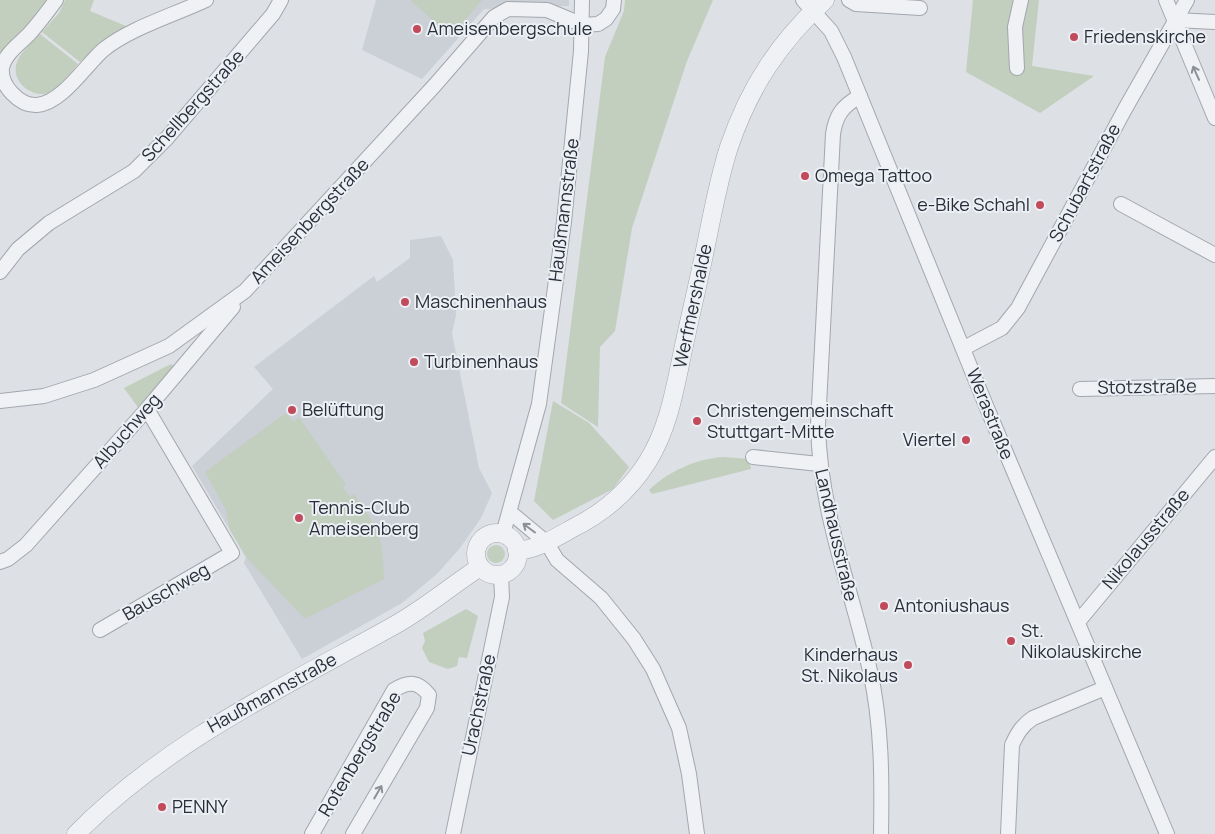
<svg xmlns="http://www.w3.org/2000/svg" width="1215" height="834" viewBox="0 0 1215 834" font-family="Manrope,sans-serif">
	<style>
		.built { fill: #cbcfd6 }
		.green { fill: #c2cebe }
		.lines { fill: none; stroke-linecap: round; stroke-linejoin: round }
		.minor-casing { stroke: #a3a7ae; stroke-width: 16 }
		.tertiary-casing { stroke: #a3a7ae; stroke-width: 19 }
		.minor { stroke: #eff1f4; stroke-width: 14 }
		.tertiary { stroke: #eff1f4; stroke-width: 18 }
		.oneway { stroke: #8c9097 }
		.poi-dot { fill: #c14b5b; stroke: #eceff3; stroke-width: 2 }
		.labels { text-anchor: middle; stroke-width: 4; stroke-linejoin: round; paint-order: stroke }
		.poi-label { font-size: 18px; fill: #282e3a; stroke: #eceff3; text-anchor: start }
		.street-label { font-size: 18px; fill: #282e3a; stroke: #eceff3 }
	</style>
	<rect width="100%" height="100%" fill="#dde0e5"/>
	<g class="built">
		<path d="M376,0h193v6l-85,3 -62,70 -60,-29z"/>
		<path d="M441,236l12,24 3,55 -4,18 27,135 13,25 -11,25 -21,30 -23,26 -35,29 -100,56 -58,-96 2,-6 -54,-91 81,-77 -19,-22 120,-91 3,6 33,-24v-18z"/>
	</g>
	<g class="green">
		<path d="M0,0h51l-51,64z"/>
		<path d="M65,0h29l-4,11 36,15 -46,36 -38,-30 17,-19z"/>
		<path d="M410,0h72l-31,36z"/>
		<path d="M625,0h88l-26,61 -55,167 -17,103 -15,16 -2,80 -37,-24 44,-346 19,-46z"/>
		<path d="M973,0h66l-7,66 62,10 -54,37 -74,-41z"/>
		<path d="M40,34l38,30c-7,8 -13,20 -23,26 -16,12 -43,-4 -39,-25 3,-12 16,-22 24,-31z"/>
		<path d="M171,364l5,3 -36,43 -16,-22z"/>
		<path d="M553,401l36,22 40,44 -16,22 -60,31 -19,-19z"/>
		<path d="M286,413l7,9 6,-5 47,68 -3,3 7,9 4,-3c24,35 29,41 30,85l-79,40 -59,-62 -16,-27 -4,-20 -21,-38z"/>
		<path d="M723,457l26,2 2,10 -99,25 -3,-4c20,-19 47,-31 74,-33z"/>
		<circle cx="496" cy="554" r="9"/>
		<path d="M466,609l12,7 -11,42 -8,-1 -2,9 -9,3 -19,-7 -7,-14 3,-7 -2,-8z"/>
	</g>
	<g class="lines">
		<g class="minor-casing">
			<g id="minor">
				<path d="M56,0c-8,11 -16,22 -26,33 -9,10 -25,20 -28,35 -2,17 17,38 35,37 25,-2 48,-39 66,-55 27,-22 71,-35 103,-50"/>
				<path d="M803,0l28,31 13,26 143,351 180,426"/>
				<path d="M849,0l7,4 64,4"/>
				<path d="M1166,0l49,118"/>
				<path d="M1175,20l40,2"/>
				<path d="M1017,68l-2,-41 6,-27"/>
				<path d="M860,96c-17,10 -24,18 -27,38l-15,291c2,89 33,161 52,246 12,53 12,109 11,163"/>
				<path d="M1121,204l94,51"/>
				<path d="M0,272l18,-23 31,-26 85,-52 33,-33 106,-124 8,-14"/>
				<path d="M964,348l38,-20 16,-20 107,-199 62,-109"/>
				<path d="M1080,389l135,-3"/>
				<path d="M0,401l44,-5 50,-16 75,-34 76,-55 190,-206 59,-68 14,-8 39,1 36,15 15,-1 8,-5 7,-10 1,-9"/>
				<path d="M753,457l66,7"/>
				<path d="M511,513l36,30 10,17 44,38 33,41 19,30 26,59 10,46 8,60"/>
				<path d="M503,534l36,-130 25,-182 17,-171 1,-51"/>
				<path d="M0,562l8,-3 18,-14 121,-136 86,-102"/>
				<path d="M1078,622l137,-165"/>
				<path d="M100,630l132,-77 -85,-144"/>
				<path d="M312,834l82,-144c15,-9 24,-9 35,5l-2,13 -74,126"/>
				<path d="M453,834l49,-237 -1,-22"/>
				<path d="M1008,834l4,-89c5,-11 10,-20 21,-27l72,-30"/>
			</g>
		</g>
		<g class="tertiary-casing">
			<g id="tertiary">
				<circle cx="497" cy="554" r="21"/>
				<path d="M517,551c21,-2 38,-13 56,-23 30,-15 57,-38 75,-67 21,-34 27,-73 35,-111 7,-33 15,-66 22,-100 7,-34 13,-69 24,-103 20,-59 50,-105 96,-147"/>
				<path d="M76,834c92,-93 206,-146 319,-209 30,-17 56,-39 85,-58"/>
			</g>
		</g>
		<use href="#minor" class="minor"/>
		<use href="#tertiary" class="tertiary"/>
	</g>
	<defs><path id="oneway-shaft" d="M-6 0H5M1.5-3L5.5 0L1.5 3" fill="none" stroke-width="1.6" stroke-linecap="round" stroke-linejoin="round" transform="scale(1.25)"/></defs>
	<g class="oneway">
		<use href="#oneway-shaft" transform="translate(1196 73) rotate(-114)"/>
		<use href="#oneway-shaft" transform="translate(529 528) rotate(-143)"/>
		<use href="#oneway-shaft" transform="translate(378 792) rotate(-60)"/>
	</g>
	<g class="poi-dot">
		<circle cx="417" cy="29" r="5"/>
		<circle cx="1074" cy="37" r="5"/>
		<circle cx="805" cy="176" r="5"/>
		<circle cx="1040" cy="205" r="5"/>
		<circle cx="405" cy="302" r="5"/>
		<circle cx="414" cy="362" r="5"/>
		<circle cx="292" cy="410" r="5"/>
		<circle cx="697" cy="421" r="5"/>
		<circle cx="966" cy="440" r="5"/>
		<circle cx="299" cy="518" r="5"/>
		<circle cx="884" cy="606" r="5"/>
		<circle cx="1011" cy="641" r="5"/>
		<circle cx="908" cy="665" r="5"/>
		<circle cx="162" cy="807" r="5"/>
	</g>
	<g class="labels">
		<g class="poi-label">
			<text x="427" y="35">Ameisenbergschule</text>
			<text x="1084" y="43">Friedenskirche</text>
			<text x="815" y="182">Omega Tattoo</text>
			<text x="1030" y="211" text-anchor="end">e-Bike Schahl</text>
			<text x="415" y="308">Maschinenhaus</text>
			<text x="424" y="368">Turbinenhaus</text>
			<text x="302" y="416">Belüftung</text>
			<text x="707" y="417">Christengemeinschaft<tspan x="707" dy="21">Stuttgart-Mitte</tspan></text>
			<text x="956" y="446" text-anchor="end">Viertel</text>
			<text x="309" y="514">Tennis-Club<tspan x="309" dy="21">Ameisenberg</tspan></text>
			<text x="894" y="612">Antoniushaus</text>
			<text x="1021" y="637">St.<tspan x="1021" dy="21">Nikolauskirche</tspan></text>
			<text x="898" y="661" text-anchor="end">Kinderhaus<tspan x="898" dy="21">St. Nikolaus</tspan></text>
			<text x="172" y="813">PENNY</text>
		</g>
		<g class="street-label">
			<text transform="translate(193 106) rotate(-48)" y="6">Schellbergstraße</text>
			<text transform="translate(1085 183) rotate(-62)" y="6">Schubartstraße</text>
			<text transform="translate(564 210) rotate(-83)" y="6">Haußmannstraße</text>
			<text transform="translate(310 221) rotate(-47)" y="6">Ameisenbergstraße</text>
			<text transform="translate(693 306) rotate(-78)" y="6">Werfmershalde</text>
			<text transform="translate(1147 387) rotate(-1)" y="6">Stotzstraße</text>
			<text transform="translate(990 414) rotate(68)" y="6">Werastraße</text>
			<text transform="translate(127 431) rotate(-49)" y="6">Albuchweg</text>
			<text transform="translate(836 535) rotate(77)" y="6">Landhausstraße</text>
			<text transform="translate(1146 539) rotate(-50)" y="6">Nikolausstraße</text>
			<text transform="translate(166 592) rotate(-30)" y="6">Bauschweg</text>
			<text transform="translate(272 693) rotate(-29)" y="6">Haußmannstraße</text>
			<text transform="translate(479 705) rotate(-78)" y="6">Urachstraße</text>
			<text transform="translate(360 754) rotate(-59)" y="6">Rotenbergstraße</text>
		</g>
	</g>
</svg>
